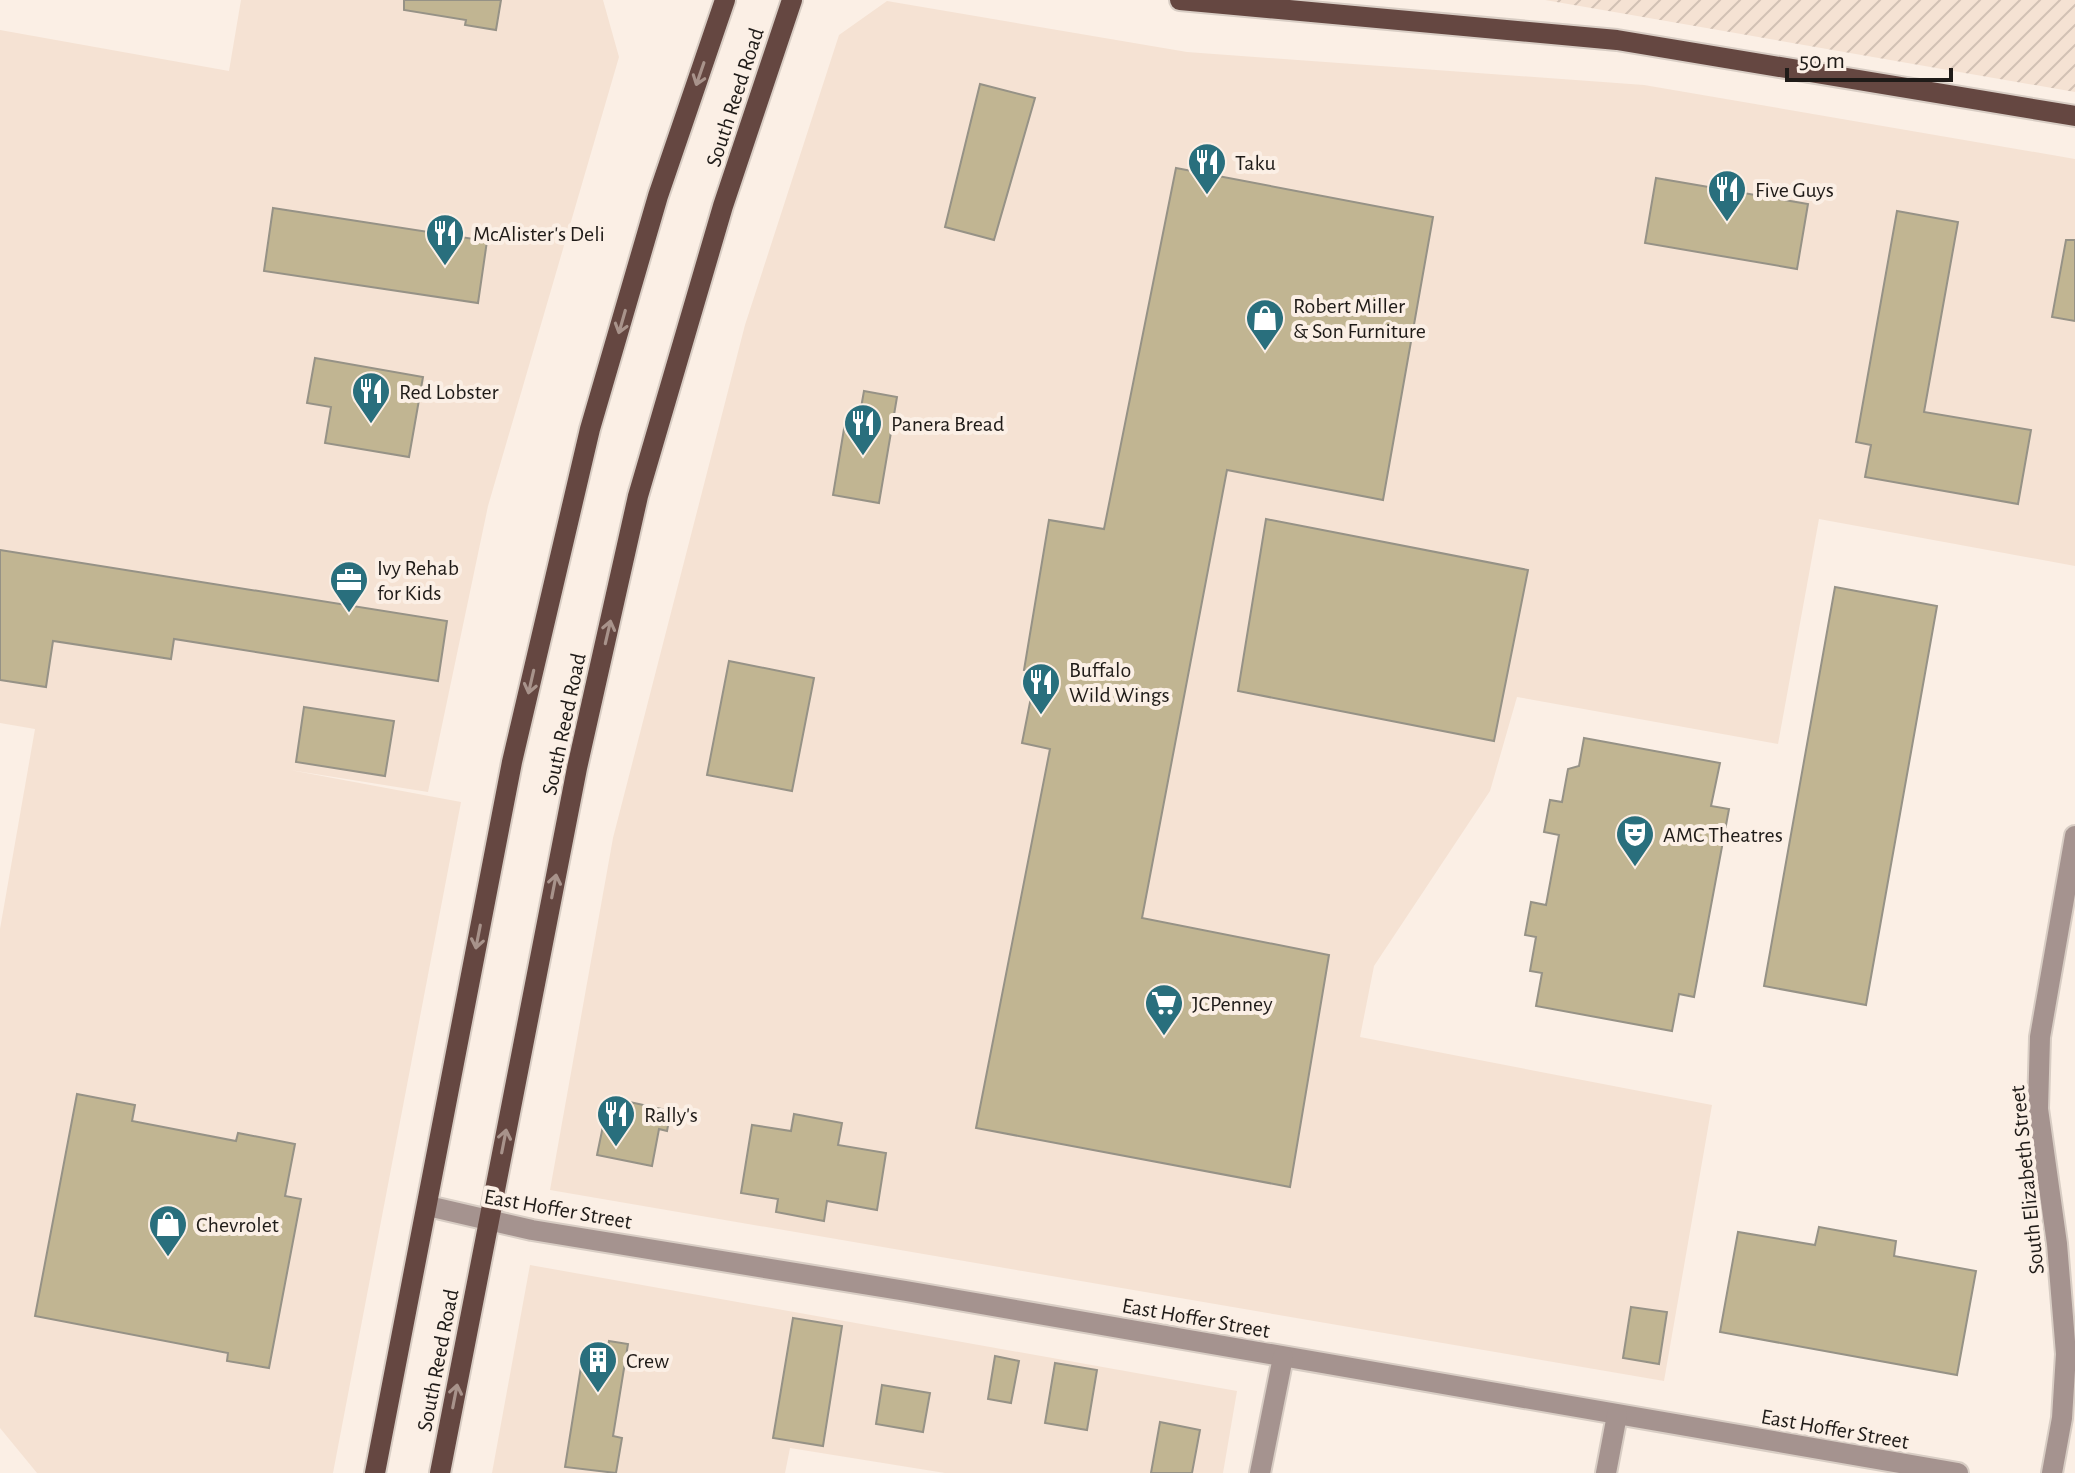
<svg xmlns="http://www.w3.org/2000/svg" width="2075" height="1473" viewBox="0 0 2075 1473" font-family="'Alegreya Sans',sans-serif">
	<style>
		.built { fill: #f5e2d3 }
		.industrial { fill: url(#industrial-furrows) }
		.building { fill: #c1b592; stroke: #969286; stroke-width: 2 }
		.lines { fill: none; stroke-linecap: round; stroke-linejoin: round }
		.minor-casing { stroke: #d8cdc4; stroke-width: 24 }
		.major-casing { stroke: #d8cdc4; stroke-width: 24 }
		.minor { stroke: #a5938f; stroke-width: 20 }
		.major { stroke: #654741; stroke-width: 20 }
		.oneway { stroke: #a8938b }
		.labels { text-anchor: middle; stroke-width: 8; stroke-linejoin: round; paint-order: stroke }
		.street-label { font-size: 22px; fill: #1f1b18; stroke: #fbefe5 }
		.poi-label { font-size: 22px; fill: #1f1b18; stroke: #fbefe5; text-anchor: start }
	</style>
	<defs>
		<pattern id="industrial-furrows" width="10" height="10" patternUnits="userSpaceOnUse" patternTransform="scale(2)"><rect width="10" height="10" fill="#f5e2d3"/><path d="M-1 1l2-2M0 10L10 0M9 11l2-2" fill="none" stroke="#d2c1b4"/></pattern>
	</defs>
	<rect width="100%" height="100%" fill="#fbefe5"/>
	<g class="built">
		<path d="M241,0h362l16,57 -131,449 -60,286 -138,-22 171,32 -128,671h-296l-37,-45v-499l35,-200 -35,-6v-693l229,41z"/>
		<path d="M887,1l300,51 457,33 431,74v407l-256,-47 -41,225 -261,-47 -27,94 -116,175 -14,71 352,68 -48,276 -1114,-191 63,-352 132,-513 94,-290z"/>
		<path d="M530,1265l707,126 -14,82h-278l-155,-25 -5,25h-293z"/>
	</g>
	<path class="industrial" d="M1545,0h530v92z"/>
	<g class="building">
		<path d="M404,0h97l-5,30 -31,-5 1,-5 -62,-10z"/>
		<path d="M980,84l55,14 -41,142 -49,-13z"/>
		<path d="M1176,168l257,49 -50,283 -156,-30 -85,448 187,37 -39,232 -314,-59 74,-379 -28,-6 14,-71 -12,-2 25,-150 55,9z"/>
		<path d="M1656,178l152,26 -11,65 -152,-26z"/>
		<path d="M273,208l214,33 -9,62 -214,-32z"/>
		<path d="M1897,211l61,11 -34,190 107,18 -13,74 -153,-27 6,-32 -15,-3z"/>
		<path d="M2066,240h9v81l-23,-4z"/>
		<path d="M315,358l108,19 -14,80 -84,-14 6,-36 -24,-4z"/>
		<path d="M864,391l33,6 -18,106 -46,-8 13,-78 13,2z"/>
		<path d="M1266,519l262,51 -34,171 -256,-50z"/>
		<path d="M0,550l447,71 -9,60 -264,-42 -3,20 -118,-18 -7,46 -46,-7z"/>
		<path d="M1835,587l102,19 -71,399 -102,-19z"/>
		<path d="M729,661l85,17 -22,113 -85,-16z"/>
		<path d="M304,707l90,14 -9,55 -89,-14z"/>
		<path d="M1584,738l136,25 -9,43 18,3 -35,188 -15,-3 -7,37 -136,-25 6,-33 -12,-2 6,-34 -11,-2 6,-33 15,3 13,-70 -15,-3 6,-32 12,2 6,-33 11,-3z"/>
		<path d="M77,1094l58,11 -3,16 104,20 2,-8 57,11 -10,52 16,3 -32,169 -42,-7 1,-8 -193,-37z"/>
		<path d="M625,1101l46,10 -4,20 -8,-2 -7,37 -55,-11 6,-29 16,3z"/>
		<path d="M794,1114l48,9 -4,22 48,8 -9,57 -50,-9 -3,20 -48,-9 2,-13 -37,-6 11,-68 39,6z"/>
		<path d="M1819,1227l77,14 -2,15 82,15 -19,104 -237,-43 18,-100 77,13z"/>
		<path d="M1631,1307l36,5 -8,52 -36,-6z"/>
		<path d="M793,1318l49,8 -19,120 -50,-8z"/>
		<path d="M609,1341l19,3 -15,92 9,2 -6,35 -51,-6 19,-119 23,4z"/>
		<path d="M995,1356l24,5 -8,42 -23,-4z"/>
		<path d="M1055,1363l42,7 -10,60 -42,-7z"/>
		<path d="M882,1385l48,8 -7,39 -47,-8z"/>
		<path d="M1160,1422l40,8 -8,43h-41z"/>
	</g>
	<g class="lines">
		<g class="minor-casing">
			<g id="minor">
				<path d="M428,1206l104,24 374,61 1052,182"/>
				<path d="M1260,1473l23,-116"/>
				<path d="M1606,1473l11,-58"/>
				<path d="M2052,1473l10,-55 4,-64 -9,-110 -19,-135 2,-72 35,-201"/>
			</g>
		</g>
		<g class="major-casing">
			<g id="major">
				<path d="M1180,0l437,40 458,76"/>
				<path d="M375,1473l137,-711 78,-333 68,-233 67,-196"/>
				<path d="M440,1473l137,-705 61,-272 85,-290 69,-206"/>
			</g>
		</g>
		<use href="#minor" class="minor"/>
		<use href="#major" class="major"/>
	</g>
	<defs><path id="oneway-shaft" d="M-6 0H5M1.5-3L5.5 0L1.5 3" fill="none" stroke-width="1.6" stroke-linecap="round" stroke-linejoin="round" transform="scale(2)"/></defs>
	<g class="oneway">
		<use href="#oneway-shaft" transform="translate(700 74) rotate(109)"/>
		<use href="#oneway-shaft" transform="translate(622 322) rotate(106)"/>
		<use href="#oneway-shaft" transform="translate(608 632) rotate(-77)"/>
		<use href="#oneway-shaft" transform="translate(531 682) rotate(103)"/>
		<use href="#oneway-shaft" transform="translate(554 886) rotate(-79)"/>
		<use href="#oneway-shaft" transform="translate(478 937) rotate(101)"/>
		<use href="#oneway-shaft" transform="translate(504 1141) rotate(-79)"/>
		<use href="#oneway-shaft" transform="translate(455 1396) rotate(-79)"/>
	</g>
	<defs>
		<g id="restaurant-pin" transform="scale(2)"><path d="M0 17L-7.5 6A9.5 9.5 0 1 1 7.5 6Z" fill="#296f7d" stroke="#fbefe5"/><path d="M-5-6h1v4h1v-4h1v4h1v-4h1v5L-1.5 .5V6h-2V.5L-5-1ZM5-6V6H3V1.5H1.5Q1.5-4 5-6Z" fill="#fff"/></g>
		<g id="shop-pin" transform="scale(2)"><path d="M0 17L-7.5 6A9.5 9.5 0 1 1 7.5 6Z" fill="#296f7d" stroke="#fbefe5"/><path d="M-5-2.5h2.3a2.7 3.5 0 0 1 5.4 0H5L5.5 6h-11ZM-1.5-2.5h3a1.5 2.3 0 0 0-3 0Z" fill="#fff"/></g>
		<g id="office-pin" transform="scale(2)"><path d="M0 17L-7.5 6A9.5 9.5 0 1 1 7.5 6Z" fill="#296f7d" stroke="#fbefe5"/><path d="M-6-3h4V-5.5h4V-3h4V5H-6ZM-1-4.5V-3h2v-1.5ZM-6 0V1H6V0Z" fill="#fff"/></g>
		<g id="theatre-pin" transform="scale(2)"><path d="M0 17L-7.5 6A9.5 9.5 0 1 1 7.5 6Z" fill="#296f7d" stroke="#fbefe5"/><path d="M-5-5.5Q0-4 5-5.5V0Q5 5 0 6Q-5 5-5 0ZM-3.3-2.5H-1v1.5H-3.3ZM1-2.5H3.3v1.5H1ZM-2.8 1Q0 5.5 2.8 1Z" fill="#fff"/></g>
		<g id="supermarket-pin" transform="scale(2)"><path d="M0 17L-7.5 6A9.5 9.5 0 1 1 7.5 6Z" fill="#296f7d" stroke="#fbefe5"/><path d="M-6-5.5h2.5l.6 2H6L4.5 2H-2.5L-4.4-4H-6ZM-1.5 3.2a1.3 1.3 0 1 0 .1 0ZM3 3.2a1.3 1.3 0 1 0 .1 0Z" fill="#fff"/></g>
		<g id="building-pin" transform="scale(2)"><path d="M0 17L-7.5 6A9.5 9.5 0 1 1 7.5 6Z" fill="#296f7d" stroke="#fbefe5"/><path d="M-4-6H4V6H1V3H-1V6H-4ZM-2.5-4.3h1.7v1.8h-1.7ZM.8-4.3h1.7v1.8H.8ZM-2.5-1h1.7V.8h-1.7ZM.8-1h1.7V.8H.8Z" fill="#fff"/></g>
	</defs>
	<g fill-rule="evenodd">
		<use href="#restaurant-pin" x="1207" y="162"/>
		<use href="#restaurant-pin" x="1727" y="189"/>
		<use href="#restaurant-pin" x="445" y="233"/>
		<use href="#shop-pin" x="1265" y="318"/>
		<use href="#restaurant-pin" x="371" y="391"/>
		<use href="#restaurant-pin" x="863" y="423"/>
		<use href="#office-pin" x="349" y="580"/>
		<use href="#restaurant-pin" x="1041" y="682"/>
		<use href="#theatre-pin" x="1635" y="834"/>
		<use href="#supermarket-pin" x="1164" y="1003"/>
		<use href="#restaurant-pin" x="616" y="1114"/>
		<use href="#shop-pin" x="168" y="1224"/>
		<use href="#building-pin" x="598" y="1360"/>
	</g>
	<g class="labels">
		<g class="street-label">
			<text transform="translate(734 97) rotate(-72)" y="8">South Reed Road</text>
			<text transform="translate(563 724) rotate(-78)" y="8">South Reed Road</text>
			<text transform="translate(2026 1180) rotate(-96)" y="8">South Elizabeth Street</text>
			<text transform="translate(558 1208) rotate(10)" y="8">East Hoffer Street</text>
			<text transform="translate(1196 1317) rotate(10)" y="8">East Hoffer Street</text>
			<text transform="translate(437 1360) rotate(-79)" y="8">South Reed Road</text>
			<text transform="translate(1835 1428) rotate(10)" y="8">East Hoffer Street</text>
		</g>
		<g class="poi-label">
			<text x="1235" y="170">Taku</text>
			<text x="1755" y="197">Five Guys</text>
			<text x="473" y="241">McAlister's Deli</text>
			<text x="1293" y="313">Robert Miller<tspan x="1293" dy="25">&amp; Son Furniture</tspan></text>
			<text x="399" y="399">Red Lobster</text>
			<text x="891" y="431">Panera Bread</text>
			<text x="377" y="575">Ivy Rehab<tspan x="377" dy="25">for Kids</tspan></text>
			<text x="1069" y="677">Buffalo<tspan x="1069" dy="25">Wild Wings</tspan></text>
			<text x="1663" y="842">AMC Theatres</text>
			<text x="1192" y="1011">JCPenney</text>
			<text x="644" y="1122">Rally's</text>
			<text x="196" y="1232">Chevrolet</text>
			<text x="626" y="1368">Crew</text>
		</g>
	</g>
	<path d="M1787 68v12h164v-12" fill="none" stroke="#1f1b18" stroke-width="4"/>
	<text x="1799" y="68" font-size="24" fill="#1f1b18" stroke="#fbefe5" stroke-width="6" paint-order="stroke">50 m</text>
</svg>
